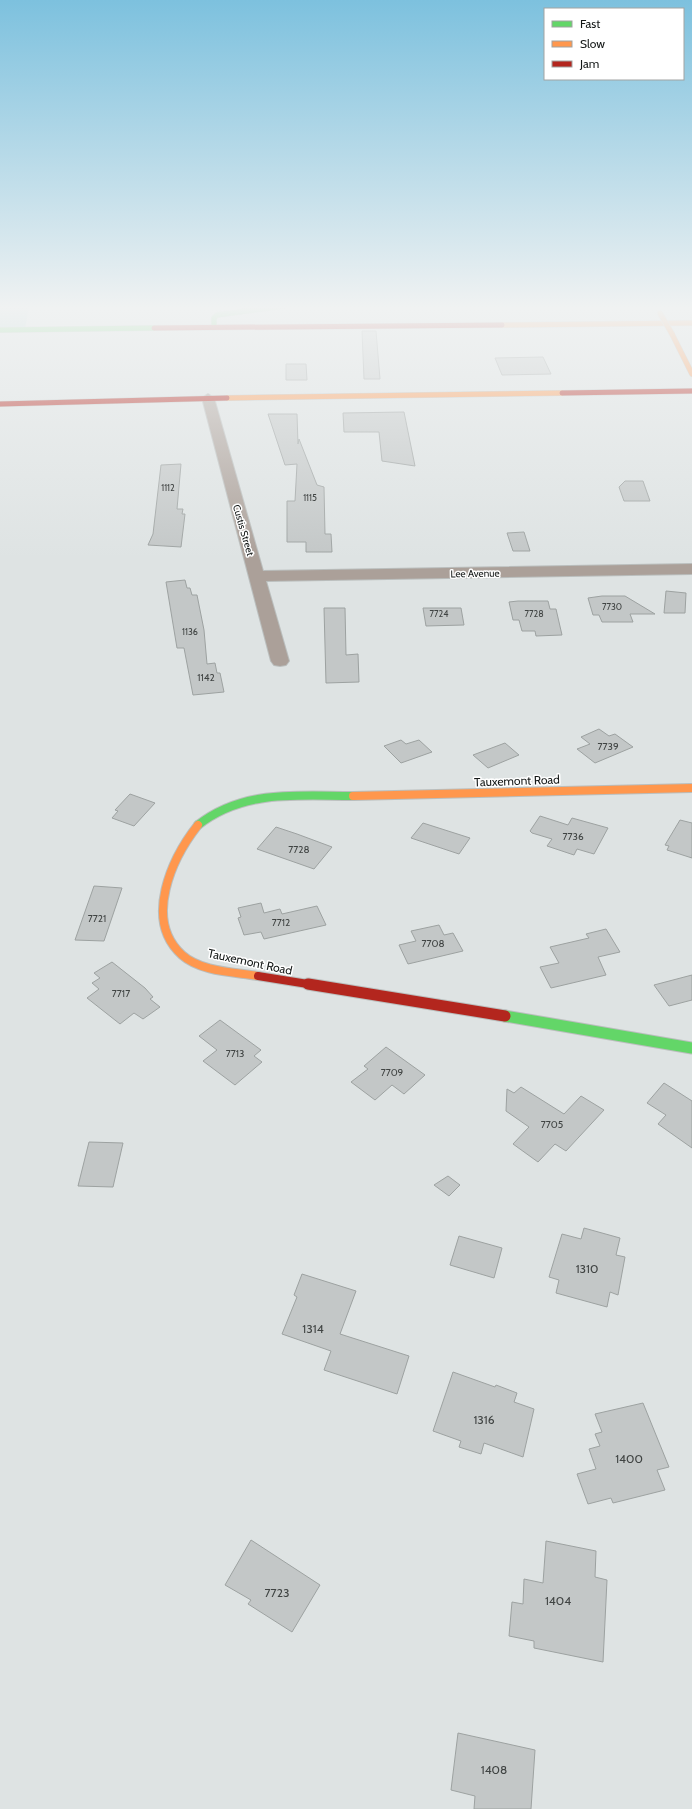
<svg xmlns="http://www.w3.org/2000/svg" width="692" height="1809" viewBox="0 0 692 1809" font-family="Cabin,sans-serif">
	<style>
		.green { fill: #afd4d2 }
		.building { fill: #c3c7c7; stroke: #9da2a1 }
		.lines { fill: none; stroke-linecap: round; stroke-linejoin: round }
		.street-casing { stroke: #babebd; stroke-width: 2 }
		.fast-far2-casing { stroke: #babebd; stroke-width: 6 }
		.fast-far1-casing { stroke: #babebd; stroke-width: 10 }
		.fast-casing { stroke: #babebd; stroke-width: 13 }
		.slow-far1-casing { stroke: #babebd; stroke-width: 6 }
		.slow-casing { stroke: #babebd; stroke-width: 10 }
		.jam-far2-casing { stroke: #babebd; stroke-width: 6 }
		.jam-far1-casing { stroke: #babebd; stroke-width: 10 }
		.jam-casing { stroke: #babebd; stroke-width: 13 }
		.street { fill: #aba099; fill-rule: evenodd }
		.fast-far2 { stroke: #63d668; stroke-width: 5 }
		.fast-far1 { stroke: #63d668; stroke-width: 8 }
		.fast { stroke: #63d668; stroke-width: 11 }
		.slow-far1 { stroke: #ff974d; stroke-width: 5 }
		.slow { stroke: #ff974d; stroke-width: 8 }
		.jam-far2 { stroke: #b3261e; stroke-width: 5 }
		.jam-far1 { stroke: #b3261e; stroke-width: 8 }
		.jam { stroke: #b3261e; stroke-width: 11 }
		.slow-bridge-casing { stroke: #babebd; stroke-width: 6; stroke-linecap: butt }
		.slow-bridge { stroke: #ff974d; stroke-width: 5 }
		.labels { text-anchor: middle; stroke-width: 3; stroke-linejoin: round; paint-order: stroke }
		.far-number-label { font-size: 9px; fill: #404443 }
		.far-street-label { font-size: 10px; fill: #141817; stroke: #fff }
		.number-label { font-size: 10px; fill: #404443 }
		.street-label { font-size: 12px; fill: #141817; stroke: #fff }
		.near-number-label { font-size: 12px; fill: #404443 }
	</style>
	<rect width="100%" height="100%" fill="#dee3e3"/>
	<path class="green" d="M0,306h29l-4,23 -25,1z"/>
	<g class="building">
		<path d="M362,331h14l4,48h-16z"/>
		<path d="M543,357l8,17 -49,1 -7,-17z"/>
		<path d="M286,364h20l1,16h-21z"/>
		<path d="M404,412l11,54 -33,-5 -3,-29h-35l-1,-19z"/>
		<path d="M268,414h29l1,30 1,-5 18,46 7,2 1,47h6l1,18h-26v-10h-19v-41h8l2,-37 -12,1z"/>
		<path d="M181,464l-4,45h6l-1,5h3l-4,33 -33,-2 5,-11 8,-69z"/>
		<path d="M625,481h18l7,20h-26l-5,-14z"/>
		<path d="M524,532l6,19h-17l-6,-18z"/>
		<path d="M185,580l2,8h3l2,7h5l7,35 3,34 8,-1 2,10h3l4,19 -31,3 -9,-47h-7l-11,-66z"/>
		<path d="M666,591l20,2 -1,20h-21z"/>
		<path d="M602,596h23l30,18h-25l3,8h-31l-3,-7h-6l-5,-17z"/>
		<path d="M518,601h30l2,8h6l6,26 -26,1 -1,-5h-13l-3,-11h-6l-4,-18z"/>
		<path d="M324,608h21l1,47 12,-1 1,28 -33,1z"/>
		<path d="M423,608h38l3,17 -38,1z"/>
		<path d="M599,729l10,7 6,-2 18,13 -38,16 -18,-14 13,-5 -9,-7z"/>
		<path d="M401,740l5,4 13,-4 13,12 -31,11 -17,-17z"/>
		<path d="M505,743l14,12 -31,13 -15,-13z"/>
		<path d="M130,794l25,9 -21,23 -22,-8 6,-7 -3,-1z"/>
		<path d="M540,816l28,9 4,-7 36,10 -14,26 -17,-5 -3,6 -27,-9 5,-7 -20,-6 -2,-2z"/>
		<path d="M680,820l12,3v35l-25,-8 2,-4 -4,-1z"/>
		<path d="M423,823l47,15 -11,16 -48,-16z"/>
		<path d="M276,827l21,7 35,13 -18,22 -57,-20z"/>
		<path d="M94,886l28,2 -18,53 -29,-1z"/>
		<path d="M261,903l3,10 16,-4 2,5 35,-8 9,19 -62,14 -3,-7 -17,3 -6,-17 3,-1 -3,-9z"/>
		<path d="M439,925l5,10 9,-2 10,18 -55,13 -9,-19 17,-4 -5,-10z"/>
		<path d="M606,929l14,23 -22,5 8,18 -55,13 -11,-21 19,-4 -9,-16 39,-9 -3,-4z"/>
		<path d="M112,962l33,26 8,9 -3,2 10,8 -17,12 -9,-6 -14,11 -33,-26 12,-9 -7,-6 8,-5 -6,-5z"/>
		<path d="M692,975v25l-23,6 -15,-21z"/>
		<path d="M220,1020l41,30 -7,6 8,6 -27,23 -32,-24 14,-11 -18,-14z"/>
		<path d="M386,1047l39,28 -21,19 -12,-9 -17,15 -24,-18 17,-13 -4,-3z"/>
		<path d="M664,1083l28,18v47l-34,-24 8,-9 -19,-12z"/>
		<path d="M521,1087l43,27 17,-18 23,14 -38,41 -11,-7 -17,18 -25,-18 16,-17 -23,-16 1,-22 7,4z"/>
		<path d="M89,1142l34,1 -10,44 -35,-1z"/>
		<path d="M448,1176l12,9 -11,11 -15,-11z"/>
		<path d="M584,1228l36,10 -4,17 9,2 -7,38 -8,-3 -3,15 -51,-14 3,-13 -10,-3 13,-43 19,5z"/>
		<path d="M459,1236l43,12 -8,30 -44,-13z"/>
		<path d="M302,1274l54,17 -16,43 69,22 -12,38 -73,-24 7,-19 -49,-17 15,-37 -3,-2z"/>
		<path d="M453,1372l42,15 1,-2 21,8 -3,9 20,7 -11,48 -39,-14 -3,11 -22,-7 2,-6 -28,-10z"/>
		<path d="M643,1403l26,64 -12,3 8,20 -52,13 -2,-5 -23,6 -11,-30 19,-5 -7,-20 11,-3 -5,-12 7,-2 -7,-18z"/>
		<path d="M251,1540l69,45 -28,47 -44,-28 3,-4 -26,-15z"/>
		<path d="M546,1541l50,10 -1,26 12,3 -4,82 -69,-14v-7l-25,-5 3,-34 11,2 1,-25 19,4z"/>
		<path d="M458,1733l77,17 -4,59h-57l1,-13 -24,-6z"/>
	</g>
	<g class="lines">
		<g class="street-casing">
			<path id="street" d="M208,394l6,4 49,173 429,-7v10l-426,7 23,80 -3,4 -6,1 -6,-1 -3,-4 -69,-263z"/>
		</g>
		<g class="fast-far2-casing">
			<g id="fast-far2">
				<path d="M214,327v-9l3,-3 67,-9"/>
				<path d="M0,330l154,-2"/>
			</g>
		</g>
		<g class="fast-far1-casing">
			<path id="fast-far1" d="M198,825c46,-36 100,-29 155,-29"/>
		</g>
		<g class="fast-casing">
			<path id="fast" d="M505,1016l187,32"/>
		</g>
		<g class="slow-far1-casing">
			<g id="slow-far1">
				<path d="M502,325l190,-2"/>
				<path d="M672,334l20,40"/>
				<path d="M227,398l335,-5"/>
			</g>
		</g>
		<g class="slow-casing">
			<g id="slow">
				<path d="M353,796l339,-8"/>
				<path d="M198,825c-26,33 -55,95 -16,130 19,17 53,17 76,21"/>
			</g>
		</g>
		<g class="jam-far2-casing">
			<g id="jam-far2">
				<path d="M154,328l348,-3"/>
				<path d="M562,393l130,-2"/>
				<path d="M0,404l227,-6"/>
			</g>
		</g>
		<g class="jam-far1-casing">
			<path id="jam-far1" d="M258,976l56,9"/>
		</g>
		<g class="jam-casing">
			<path id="jam" d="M308,984l197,32"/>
		</g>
		<use href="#street" class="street"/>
		<use href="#fast-far2" class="fast-far2"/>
		<use href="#fast-far1" class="fast-far1"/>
		<use href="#fast" class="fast"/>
		<use href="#slow-far1" class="slow-far1"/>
		<use href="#slow" class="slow"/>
		<use href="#jam-far2" class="jam-far2"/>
		<use href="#jam-far1" class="jam-far1"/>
		<use href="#jam" class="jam"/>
		<g class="slow-bridge-casing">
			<path id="slow-bridge" d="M660,313l12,21"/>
		</g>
		<use href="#slow-bridge" class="slow-bridge"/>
	</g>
	<linearGradient id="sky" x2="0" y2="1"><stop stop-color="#7dc1de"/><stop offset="0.55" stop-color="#f0f2f2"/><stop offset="1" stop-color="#f0f2f2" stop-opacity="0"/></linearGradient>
	<rect width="692" height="559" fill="url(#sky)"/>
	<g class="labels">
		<g class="far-number-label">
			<text x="168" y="491">1112</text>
			<text x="310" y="501">1115</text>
			<text x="612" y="610">7730</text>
			<text x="439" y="617">7724</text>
			<text x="534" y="617">7728</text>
			<text x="190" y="635">1136</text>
		</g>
		<g class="far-street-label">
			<text transform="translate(244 530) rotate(74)" y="4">Custis Street</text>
			<text transform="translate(475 573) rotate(-1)" y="4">Lee Avenue</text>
		</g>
		<g class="number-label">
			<text x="206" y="681">1142</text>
			<text x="608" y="750">7739</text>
			<text x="573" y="840">7736</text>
			<text x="299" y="853">7728</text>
			<text x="97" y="922">7721</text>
			<text x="281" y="926">7712</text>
			<text x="433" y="947">7708</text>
			<text x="121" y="997">7717</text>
			<text x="235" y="1057">7713</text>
			<text x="392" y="1076">7709</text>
			<text x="552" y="1128">7705</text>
		</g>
		<g class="street-label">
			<text transform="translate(517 781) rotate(-2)" y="4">Tauxemont Road</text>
			<text transform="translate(250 962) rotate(12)" y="4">Tauxemont Road</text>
		</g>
		<g class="near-number-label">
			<text x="587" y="1273">1310</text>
			<text x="313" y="1333">1314</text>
			<text x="484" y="1424">1316</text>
			<text x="629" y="1463">1400</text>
			<text x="277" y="1597">7723</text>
			<text x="558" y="1605">1404</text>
			<text x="494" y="1774">1408</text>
		</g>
	</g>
	<rect x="544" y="8" width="140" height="72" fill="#ffffff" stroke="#a1a3a2"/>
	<rect x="552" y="21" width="20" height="6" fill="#63d668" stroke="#a1a3a2"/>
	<text x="580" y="28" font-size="12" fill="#141817">Fast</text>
	<rect x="552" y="41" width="20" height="6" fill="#ff974d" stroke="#a1a3a2"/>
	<text x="580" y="48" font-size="12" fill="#141817">Slow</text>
	<rect x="552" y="61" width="20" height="6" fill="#b3261e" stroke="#a1a3a2"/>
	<text x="580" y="68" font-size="12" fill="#141817">Jam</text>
</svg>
